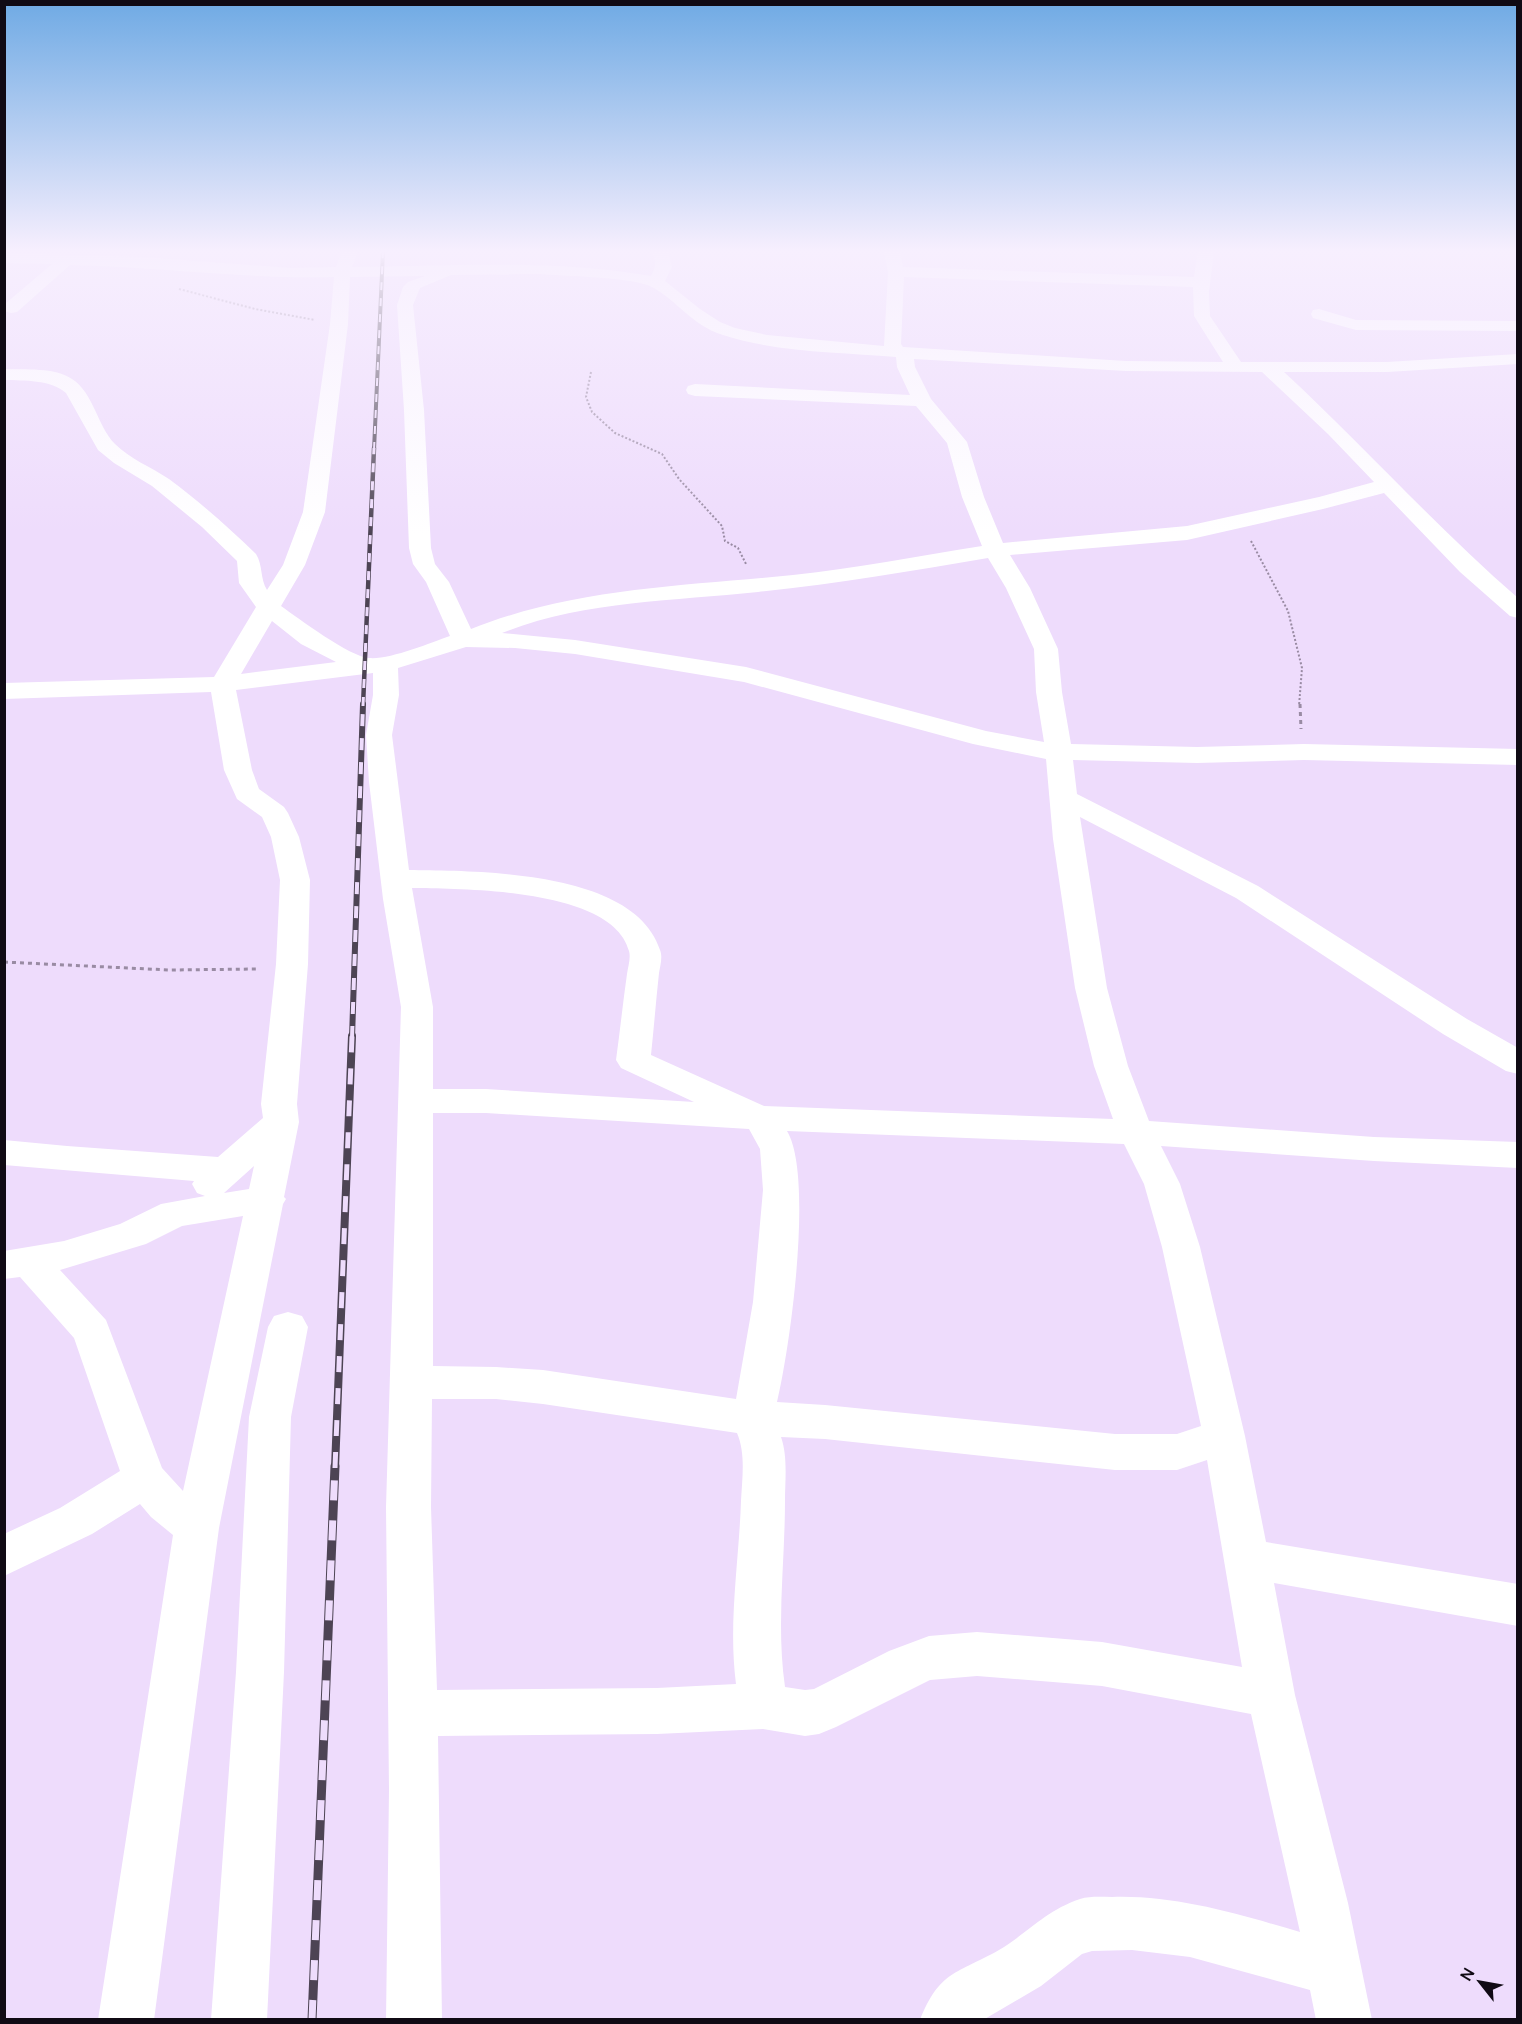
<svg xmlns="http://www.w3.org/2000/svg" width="1522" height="2024" viewBox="0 0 1522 2024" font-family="Manrope,sans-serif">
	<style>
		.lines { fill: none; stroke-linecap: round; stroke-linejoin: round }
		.path-far1 { stroke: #998ba3; stroke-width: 2; stroke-dasharray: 2 2; stroke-linecap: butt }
		.path { stroke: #998ba3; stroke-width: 3; stroke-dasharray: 4 4; stroke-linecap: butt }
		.minor { fill: #fff; fill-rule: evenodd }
		.rail-far4-casing { stroke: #4d4454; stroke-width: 4 }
		.rail-far3-casing { stroke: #4d4454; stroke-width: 4.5 }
		.rail-far2-casing { stroke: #4d4454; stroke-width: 6 }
		.rail-far1-casing { stroke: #4d4454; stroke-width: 8 }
		.rail-casing { stroke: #4d4454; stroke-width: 9 }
		.rail-far4 { stroke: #eedcfc; stroke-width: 2; stroke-dasharray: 8; stroke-linecap: butt }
		.rail-far3 { stroke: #eedcfc; stroke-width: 3; stroke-dasharray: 9; stroke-linecap: butt }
		.rail-far2 { stroke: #eedcfc; stroke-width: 4; stroke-dasharray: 12; stroke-linecap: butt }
		.rail-far1 { stroke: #eedcfc; stroke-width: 5; stroke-dasharray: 16; stroke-linecap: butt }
		.rail { stroke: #eedcfc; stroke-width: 7; stroke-dasharray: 20; stroke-linecap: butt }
	</style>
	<rect width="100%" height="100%" fill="#eedcfc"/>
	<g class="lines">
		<g class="path-far1">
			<path d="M179,289l76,20 60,11"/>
			<path d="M591,372l-5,25 6,15 23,21 47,21 17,25 43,47 3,15 13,7 8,16"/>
			<path d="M1251,541l37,70 14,57 -3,38"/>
		</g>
		<g class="path">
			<path d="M1300,704l1,25"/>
			<path d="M4,962l165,8 90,-1"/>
		</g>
		<g class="minor">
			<path d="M342,251h16l-6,16c100,-1 200,-8 299,9 5,-9 6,-16 0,-25h17l4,16 -7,14 35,28 20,13 15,6 32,7 117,11 4,-74 -4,-21h16l3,16 291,10 4,-26h16l-5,41 1,24 31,46h146l131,-8v10l-131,8h-103c80,74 152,155 234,226v20l-8,-2 -50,-44 -76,-79 -61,16 -136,31 -177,15 20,33 28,61 4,43 9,52 126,3 107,-3 214,5v16l-214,-5 -107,3 -124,-3 4,34 181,92 209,133 51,29v26l-12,-3 -63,-37 -207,-136 -156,-81 27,171 21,78 21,55 225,16 144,5v26l-144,-7 -213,-15 19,38 20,63 45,189 21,106 252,42v42l-244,-43 21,112 53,208 24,117h-56l-6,-30 -120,-33 -58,-7 -40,1 -10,3 -41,32 -58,34h-63c20,-50 37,-46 79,-70 30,-18 46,-39 81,-51 10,-3 21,-2 32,-2 64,-2 126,17 188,35l-49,-218 -149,-28 -125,-10 -47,4 -94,47 -17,7 -14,2 -42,-7 -106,5 -219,2 4,284h-56l3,-230 -3,-283 15,-500 -18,-108 -14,-117 -3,-47 7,-40v-22l-137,17 16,80 7,19 25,18 4,6 11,24 11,43 -2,84 -11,140 2,18 -15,75 2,2 -3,5 -64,324 -65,492h-56l75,-485 -22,-18 -11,-13 -48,30 -88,42v-42l56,-26 60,-37 -46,-133 -54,-61 -16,2v-28l60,-10 56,-17 41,-20 44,-8 -8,-3 -5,-9 2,-3 -190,-16v-25l63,6 151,11 45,-39 -2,-14 15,-140 4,-84 -9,-43 -9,-20 -25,-18 -13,-29 -13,-78 -207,7v-16l210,-6 42,-70 -17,-24 -2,-22 -35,-34 -50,-41 -38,-23 -16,-13 -32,-57c-16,-14 -41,-12 -62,-13v-11c21,1 51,-2 68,10 22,14 25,47 43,65 15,15 36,23 54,35 31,23 59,48 87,75 7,11 4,25 11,36l16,-25 20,-53 27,-188 4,-47c-88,2 -176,-10 -264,-12l-53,47 -6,1 -7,-2 1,-7 47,-40 -48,-1v-10l139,4 148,11 45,-1zM538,274c24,2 96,3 114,13 26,14 39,38 71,48 55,18 117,17 173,22l1,10 13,28 -215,-11 -7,2 -2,4 2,4 7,2 221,10 31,37 15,54 20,49c-63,10 -126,22 -189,29 -108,11 -220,13 -322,54l-22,-47 -14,-18 -4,-16 -7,-138 -11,-105 7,-17 31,-13zM425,276l-17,6 -5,5 -6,18 7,105 5,138 4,16 13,18 24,54c-20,7 -61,24 -81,22 -19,-1 -71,-40 -88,-52l24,-41 20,-53 23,-188 2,-47zM904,277l289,10 1,29 29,46 -97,-1 -223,-14 -2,-3zM914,359l212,12 136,1 66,62 46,48 -55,15 -132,29 -184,17 -19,-46 -17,-55 -36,-43 -16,-32zM988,558l18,30 28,61 2,43 8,50 -58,-11 -240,-64 -171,-27 -73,-7c80,-32 171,-32 256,-41 78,-8 154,-21 230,-34zM272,621l29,23 35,18 -95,12zM466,647l49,1 60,6 169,28 229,62 73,15 7,80 22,149 19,78 19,53 -349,-13 -113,-51c3,-28 5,-55 8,-82 1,-7 4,-16 1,-23 -25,-80 -182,-79 -251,-80l-17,-135 7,-40 -1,-27zM412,888c52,1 201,0 217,63 2,7 -1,16 -2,23 -4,28 -7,57 -11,86l5,8 73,34 -208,-13h-53v-82zM433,1113h53l263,16 11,20 3,41 -10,112 -17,97 -193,-29 -47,-3 -63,-1zM787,1131l337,13 20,40 18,63 39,179 -24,8h-62l-290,-29 -48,-3c13,-53 37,-226 10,-271zM254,1166l-5,23 -25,4zM243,1216l-60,275 -21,-23 -56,-148 -46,-50 86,-26 36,-18zM432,1399h64l47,5 194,29c9,21 5,46 4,68 -2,61 -13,122 -5,183l-79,4 -220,2 -6,-183zM781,1437l44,2 290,31h62l30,-10 35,207 -140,-25 -125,-10 -48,4 -40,15 -75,38 -9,1 -20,-3c-9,-62 0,-124 0,-186 0,-21 3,-44 -4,-64z"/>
			<path d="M1319,309l37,11 162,1v10l-162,-1 -43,-12 -2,-4 2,-4z"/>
			<path d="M288,1312l14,4 6,11 -17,90 -7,255 -17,348h-56l25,-348 13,-255 19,-90 6,-11z"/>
		</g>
		<g class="rail-far4-casing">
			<path id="rail-far4" d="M374,450l9,-199"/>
		</g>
		<g class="rail-far3-casing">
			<path id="rail-far3" d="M363,706l11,-258"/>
		</g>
		<g class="rail-far2-casing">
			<path id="rail-far2" d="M352,1038l11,-334"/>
		</g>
		<g class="rail-far1-casing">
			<path id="rail-far1" d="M335,1468l17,-432"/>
		</g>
		<g class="rail-casing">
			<path id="rail" d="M312,2020l23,-554"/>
		</g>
		<use href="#rail-far4" class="rail-far4"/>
		<use href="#rail-far3" class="rail-far3"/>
		<use href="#rail-far2" class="rail-far2"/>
		<use href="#rail-far1" class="rail-far1"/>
		<use href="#rail" class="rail"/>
	</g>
	<linearGradient id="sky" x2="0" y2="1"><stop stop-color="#6faae4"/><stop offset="0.47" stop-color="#f7effe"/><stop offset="1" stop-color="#f7effe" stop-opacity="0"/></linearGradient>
	<rect width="1522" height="534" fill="url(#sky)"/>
	<rect width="1522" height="2024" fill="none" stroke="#100a14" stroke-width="12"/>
	<g transform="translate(1480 1982) rotate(301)" stroke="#eedcfc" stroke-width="4.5" paint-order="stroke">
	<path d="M0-4.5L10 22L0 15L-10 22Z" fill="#100a14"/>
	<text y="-9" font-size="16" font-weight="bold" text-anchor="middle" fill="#100a14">N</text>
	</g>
</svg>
